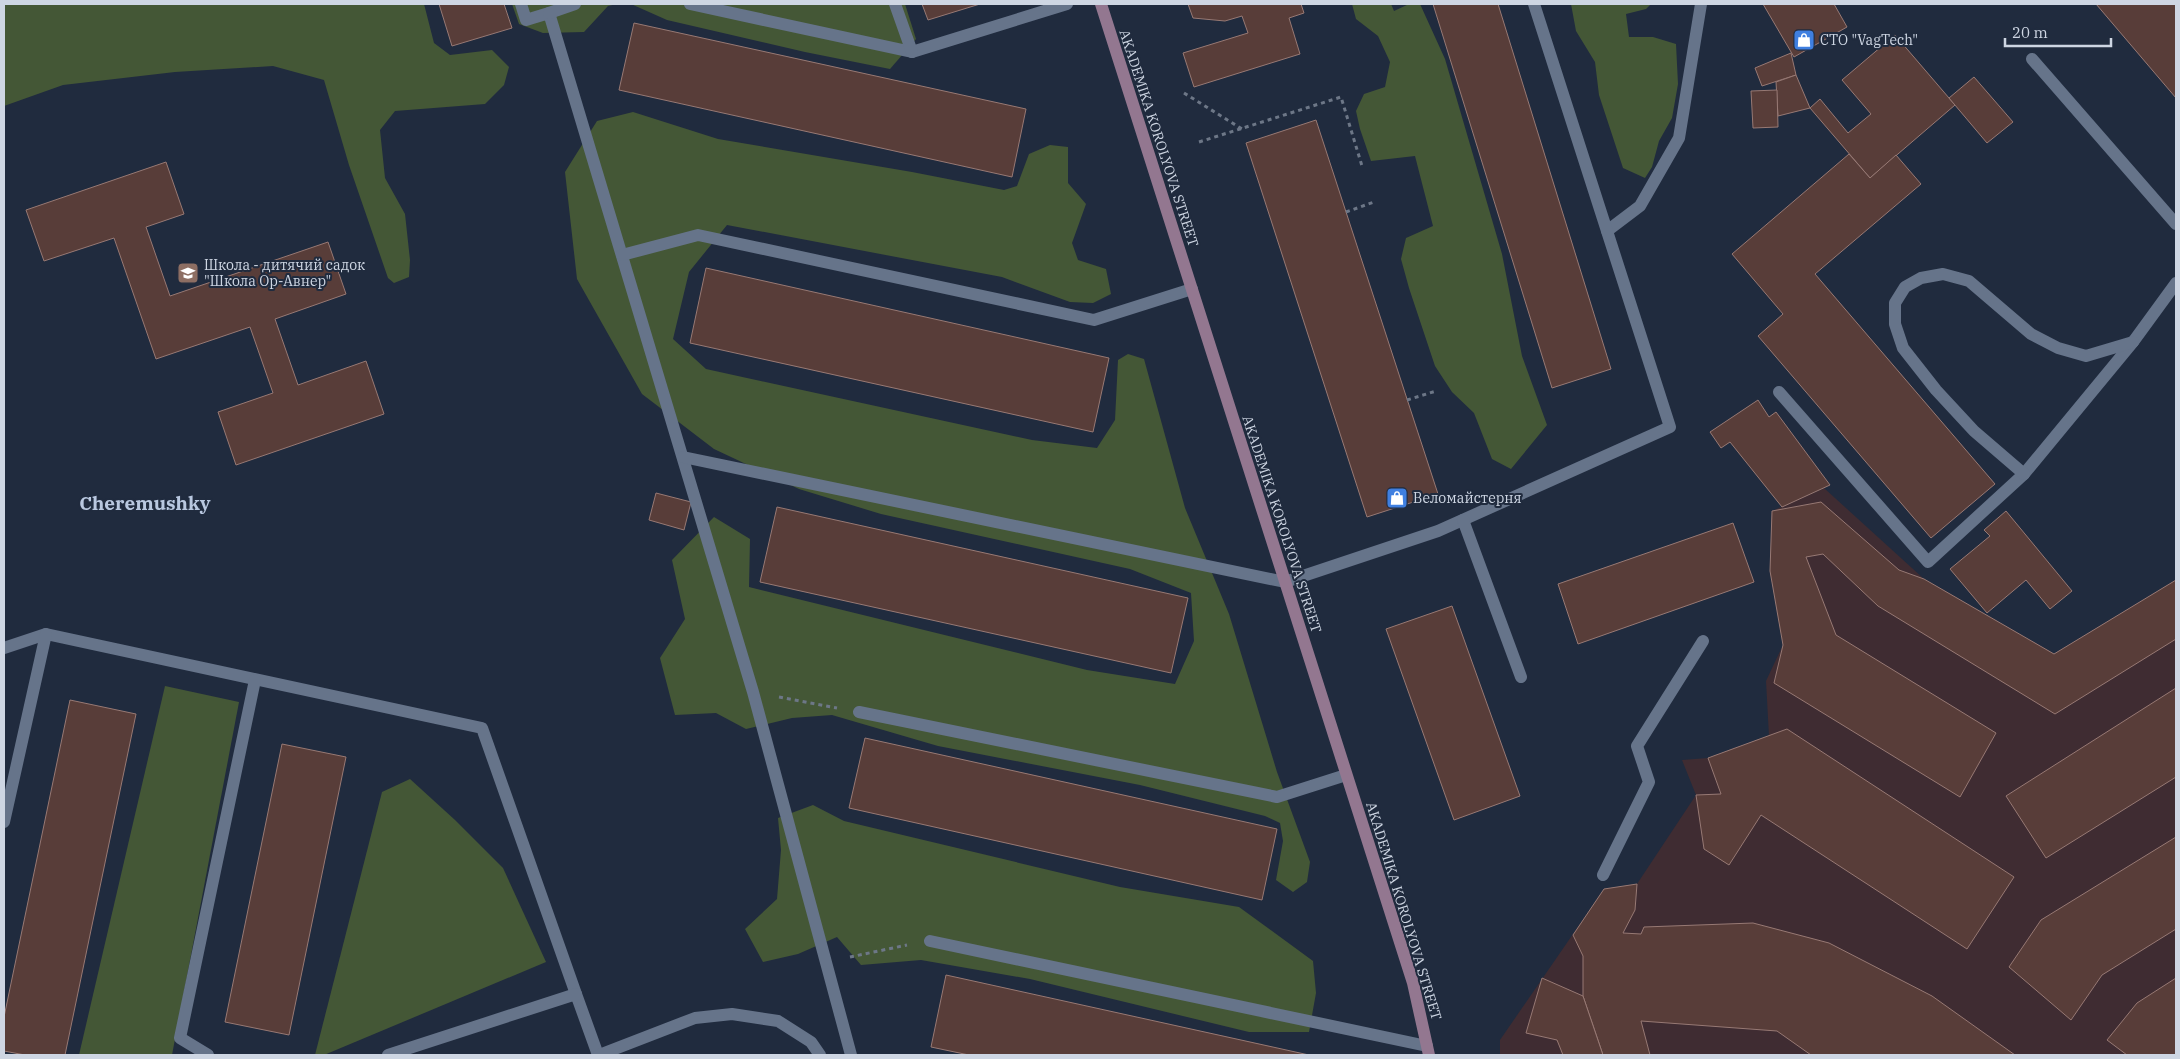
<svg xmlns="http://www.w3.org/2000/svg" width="2180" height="1059" viewBox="0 0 2180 1059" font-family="'IBM Plex Serif',serif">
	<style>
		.industrial { fill: #3f2c32 }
		.forest { fill: #445736 }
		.building { fill: #583d39; stroke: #977974 }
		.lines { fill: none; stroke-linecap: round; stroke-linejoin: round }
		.path { stroke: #6d7787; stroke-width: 3; stroke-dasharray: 4 4; stroke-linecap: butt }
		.lane { stroke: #66748a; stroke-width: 12 }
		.secondary { stroke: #937790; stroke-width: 12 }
		.labels { text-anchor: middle; stroke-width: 4; stroke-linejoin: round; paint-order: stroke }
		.poi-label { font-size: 14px; fill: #ced6e3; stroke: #202b3e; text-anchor: start }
		.street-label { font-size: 14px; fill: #ced6e3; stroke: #202b3e }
		.district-label { font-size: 19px; font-weight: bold; fill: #b9c8e0; stroke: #202b3e }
	</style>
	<rect width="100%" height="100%" fill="#202b3e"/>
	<path class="industrial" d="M1824,488l100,91 130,75 122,-74v475h-676v-15l104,-151 33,-5 59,-89 -14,-35 26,-2 61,-22 -3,-55 17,-36 -13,-74 2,-60z"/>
	<g class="forest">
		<path d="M4,4h420l10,39 16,12 42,-5 17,17 -5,18 -19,19 -90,7 -15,19 5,48 20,36 5,46 -1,17 -15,6 -6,-5 -39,-113 -25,-85 -51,-14 -98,6 -112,13 -59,21z"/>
		<path d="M512,4h105l-9,2 -24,26 -41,1 -24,-9z"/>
		<path d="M631,4h274l11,35 -26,30 -85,-17 -138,-32z"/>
		<path d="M1352,4h39l3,7 15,-7h11l25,55 57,195 20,102 25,69 -36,44 -19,-10 -18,-46 -22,-21 -17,-26 -26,-78 -8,-29 5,-21 27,-12 -18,-70 -44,5 -11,-32 -4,-18 8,-17 21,-7 5,-25 -12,-26 -22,-17z"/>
		<path d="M1571,4h80l-5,5 -20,5 3,23h24l23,7 2,40 -6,34 -13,23 -7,26 -7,11 -22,-10 -24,-73 -4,-33 -19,-31z"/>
		<path d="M633,112l85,27 194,33 92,18 13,-4 12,-32 21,-9 18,2v36l18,21 -14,39 6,17 28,9 5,25 -18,9 -23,-1 -68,-25 -275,-52 -38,47 -16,67 33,30 326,71 65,8 18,-28 3,-60 10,-6 16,5 41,149 44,106 48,158 33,90 -3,20 -14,10 -17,-12 7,-39 -3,-18 -15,-7 -125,-31 -202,-39 -106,-31 -40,3 -46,11 -30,-16 -41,2 -15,-57 25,-39 -13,-59 42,-43 36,22 -1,48 338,83 88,14 19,-43 -3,-48 -61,-24 -249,-55 -82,-25 -85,-40 -72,-55 -65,-115 -12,-107 32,-51z"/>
		<path d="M165,686l74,16 -67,353h-93z"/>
		<path d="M410,779l45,41 48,48 43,94 -222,93h-9l67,-263z"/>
		<path d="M813,805l31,16 276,66 119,20 74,54 3,32 -7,39h-60l-219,-53 -109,-19 -60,5 -24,-28 -39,17 -35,8 -18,-33 32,-30 4,-49 -3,-32z"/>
	</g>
	<g class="building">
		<path d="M439,4h65l8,24 -60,18z"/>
		<path d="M922,4h58l-52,16z"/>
		<path d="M1188,4h113l3,9 -15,5 11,36 -106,33 -11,-34 65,-20 -6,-17 -17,5 -32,-3z"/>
		<path d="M1433,4h65l113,365 -59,19z"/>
		<path d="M1763,4h71l13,23 -53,30z"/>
		<path d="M2096,4h80v94z"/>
		<path d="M634,23l392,86 -14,68 -393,-87z"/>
		<path d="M1895,35l60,70 -85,73 -60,-70 10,-9 28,34 23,-19 -29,-34z"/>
		<path d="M1791,53l5,22 -34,11 -7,-18z"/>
		<path d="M1796,75l14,33 -32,8 -2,-34z"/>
		<path d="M1974,77l39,45 -26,21 -38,-45z"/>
		<path d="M1777,90l1,37 -25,1 -2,-37z"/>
		<path d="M1316,120l122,374 -71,23 -121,-374z"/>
		<path d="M1849,154l21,24 26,-23 25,29 -106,90 180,210 -64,54 -173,-202 25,-22 -51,-60z"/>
		<path d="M166,162l18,52 -38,13 24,69 158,-54 18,52 -71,25 23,66 68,-24 18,53 -148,51 -18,-53 55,-19 -23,-66 -94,32 -42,-121 -70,23 -18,-51z"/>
		<path d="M706,268l403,90 -16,74 -403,-89z"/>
		<path d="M1758,400l11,17 7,-5 54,73 -48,22 -52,-65 -9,6 -11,-16z"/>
		<path d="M656,493l35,9 -7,28 -35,-10z"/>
		<path d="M1821,502l78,68 25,9 130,75 122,-74v59l-121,75 -177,-108 -55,-52 -17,3 30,78 160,98 -36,64 -186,-114 9,-38 -13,-74 2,-60z"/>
		<path d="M777,507l411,91 -17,75 -411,-91z"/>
		<path d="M2006,511l66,80 -22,18 -24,-29 -39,33 -37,-44 40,-33 -6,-6z"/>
		<path d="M1733,523l21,59 -176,62 -20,-60z"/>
		<path d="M1452,606l68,190 -66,24 -68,-191z"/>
		<path d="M2176,688v89l-130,81 -40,-62z"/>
		<path d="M70,700l66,14 -71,341h-40l-21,-4v-34z"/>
		<path d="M1787,729l227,148 -47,72 -206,-134 -32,50 -25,-16 -8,-54 25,-1 -13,-36z"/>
		<path d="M865,738l412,91 -15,71 -413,-92z"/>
		<path d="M282,744l64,13 -57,278 -64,-13z"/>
		<path d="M2176,837v92l-74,46 -31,45 -62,-53 32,-47z"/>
		<path d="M1637,884l-2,26 -12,23 18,1 3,-7 109,-4 76,20 103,53 83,59h-204l-34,-24 -136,-10 9,34h-47l-20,-59v-40l-10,-21 31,-46z"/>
		<path d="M946,975l363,80h-340l-38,-8z"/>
		<path d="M1542,978l41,18 20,59h-40l-6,-15 -31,-7z"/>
		<path d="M2176,978v77h-49l-20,-15 30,-37z"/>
	</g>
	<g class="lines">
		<g class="path">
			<path d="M1184,93l58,36"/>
			<path d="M1199,142l142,-45 21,69"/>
			<path d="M1346,212l28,-10"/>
			<path d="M1407,400l29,-9"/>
			<path d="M779,697l58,11"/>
			<path d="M850,957l57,-12"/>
		</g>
		<g class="lane">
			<path d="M521,4l5,16 23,-7 204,679 98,363"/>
			<path d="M690,4l222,48 155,-48"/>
			<path d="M895,4l17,48"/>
			<path d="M549,13l26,-9"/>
			<path d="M2032,59l144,165"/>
			<path d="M1607,231l33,-25 39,-68 22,-134"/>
			<path d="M622,255l76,-20 396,85 98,-31"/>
			<path d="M1779,392l149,170 96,-88 109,-132 43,-59"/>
			<path d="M683,457l602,125 153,-51 232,-104 -136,-423"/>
			<path d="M2024,474l-50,-43 -38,-41 -33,-42 -8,-24v-21l10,-16 16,-9 22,-4 26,7 62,53 27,14 28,8 47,-14"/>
			<path d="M1463,520l58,157"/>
			<path d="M4,648l42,-14 436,94 94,266"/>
			<path d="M859,712l418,85 69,-22"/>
			<path d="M4,822l42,-188"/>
			<path d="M1603,875l46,-93 -12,-36 66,-105"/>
			<path d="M930,941l497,105"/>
			<path d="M208,1055l-28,-17 75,-358"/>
			<path d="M388,1055l188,-61 22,61"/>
			<path d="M599,1055l96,-37 37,-4 46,7 33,21 9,13"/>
		</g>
		<path class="secondary" d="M1101,4l312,979 16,72"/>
	</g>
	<defs>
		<g id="shop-square" transform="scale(1.125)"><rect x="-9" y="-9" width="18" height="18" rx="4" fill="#3f7fe0" stroke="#202b3e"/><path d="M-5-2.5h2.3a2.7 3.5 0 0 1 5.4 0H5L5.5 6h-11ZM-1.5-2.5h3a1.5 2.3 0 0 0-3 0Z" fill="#fff"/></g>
		<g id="school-square" transform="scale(1.125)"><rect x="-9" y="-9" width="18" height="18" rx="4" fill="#8d6e63" stroke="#202b3e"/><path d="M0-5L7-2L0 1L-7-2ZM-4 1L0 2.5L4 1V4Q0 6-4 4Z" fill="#fff"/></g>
	</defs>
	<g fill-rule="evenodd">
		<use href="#shop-square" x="1804" y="40"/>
		<use href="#school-square" x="188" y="273"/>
		<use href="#shop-square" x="1397" y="498"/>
	</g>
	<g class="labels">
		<g class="poi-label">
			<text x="1820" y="45">СТО "VagTech"</text>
			<text x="204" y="270">Школа - дитячий садок<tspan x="204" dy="16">"Школа Ор-Авнер"</tspan></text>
			<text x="1413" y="503">Веломайстерня</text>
		</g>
		<g class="street-label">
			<text transform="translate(1159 138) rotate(72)" y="5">AKADEMIKA KOROLYOVA STREET</text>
			<text transform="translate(1282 524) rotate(72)" y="5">AKADEMIKA KOROLYOVA STREET</text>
			<text transform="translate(1404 911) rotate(73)" y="5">AKADEMIKA KOROLYOVA STREET</text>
		</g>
		<g class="district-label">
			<text x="145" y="510">Cheremushky</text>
		</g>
	</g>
	<rect width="2180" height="1059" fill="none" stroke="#ced6e3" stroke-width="10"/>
	<path d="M2005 38v8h106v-8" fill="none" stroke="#ced6e3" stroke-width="2.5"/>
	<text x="2012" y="38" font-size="15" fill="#ced6e3" stroke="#202b3e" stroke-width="4" paint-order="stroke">20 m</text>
</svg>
